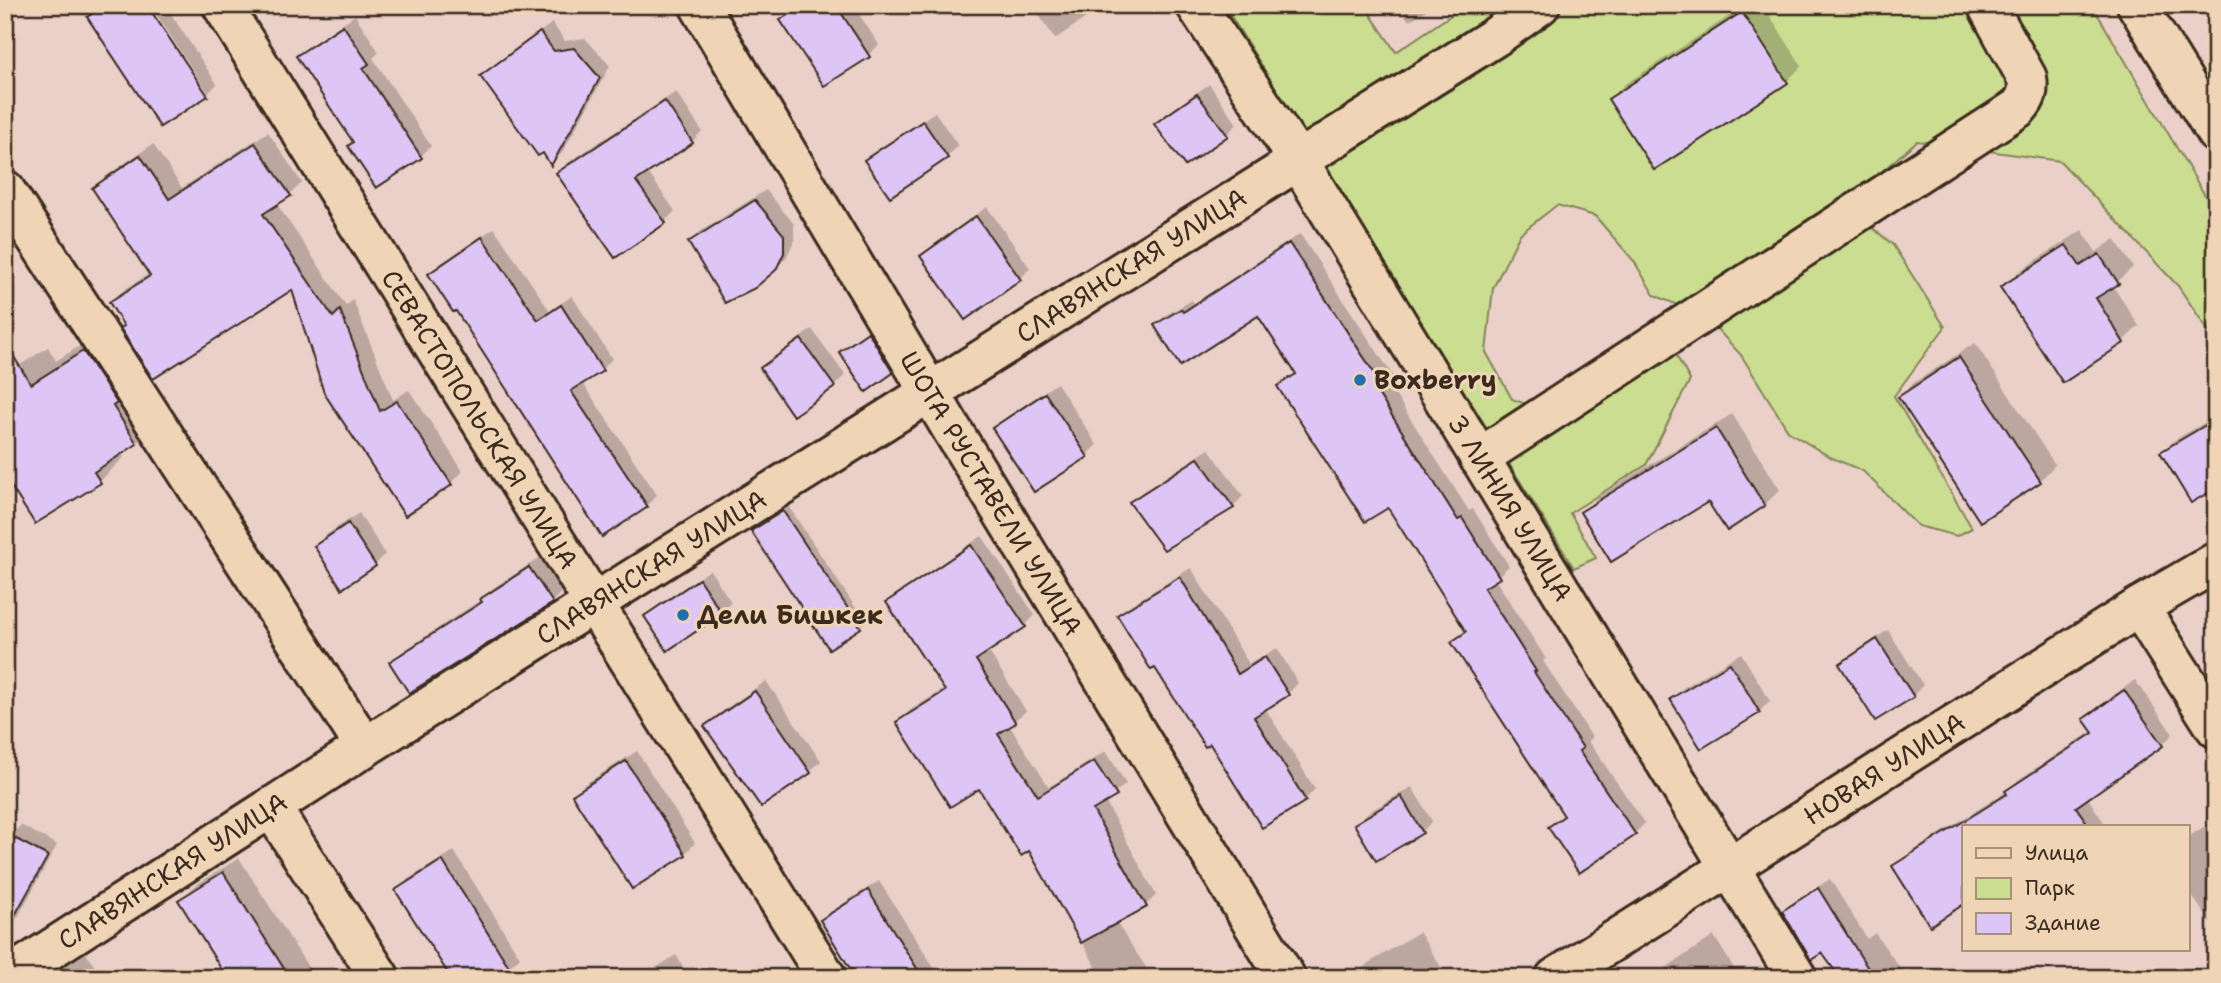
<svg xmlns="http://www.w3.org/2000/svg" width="2221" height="983" viewBox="0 0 2221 983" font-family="'Shantell Sans',sans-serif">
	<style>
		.green { fill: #cbdd91; stroke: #838458; stroke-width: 2 }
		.shadow { fill: #0003 }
		.building { fill: #ddc6f6; stroke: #3b2a1e; stroke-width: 2 }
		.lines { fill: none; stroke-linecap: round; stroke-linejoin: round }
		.minor-casing { stroke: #3b2a1e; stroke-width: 44 }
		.minor { stroke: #efd5b6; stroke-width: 38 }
		.poi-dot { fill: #1f6fb2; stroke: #efd5b6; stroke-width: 2.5 }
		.labels { text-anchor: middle; stroke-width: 6; stroke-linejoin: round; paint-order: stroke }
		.street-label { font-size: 26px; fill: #3b2a1e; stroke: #efd5b6 }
		.poi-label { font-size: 26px; font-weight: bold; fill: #3b2a1e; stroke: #efd5b6; text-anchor: start }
	</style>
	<rect width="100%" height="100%" fill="#ead0c9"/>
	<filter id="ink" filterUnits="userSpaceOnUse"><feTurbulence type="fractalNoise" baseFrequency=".0143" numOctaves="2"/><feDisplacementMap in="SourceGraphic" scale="14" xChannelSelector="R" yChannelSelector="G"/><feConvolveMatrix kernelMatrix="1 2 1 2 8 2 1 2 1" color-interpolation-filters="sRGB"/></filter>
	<g filter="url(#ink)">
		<path class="green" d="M1224,5h140l32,47 70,-47h626l124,209v128l-38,-56 -118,-125 -143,-20 -73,63 49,41 52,82 -51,69 78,132 -15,8 -39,-10 -55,-55 -33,-14 -41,-25 -48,-77 -35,-38 -52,-22 -20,-34 -39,-45 -38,-11 -37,29 -27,54 -7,64 26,47 55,20 105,-71 18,32 -44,85 -76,48 26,45 -22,10z"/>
		<g class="shadow">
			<path d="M150,5h15l52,79 -9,9z"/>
			<path d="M786,5h67l26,40 -11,10 -85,-35 7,-8z"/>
			<path d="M1032,5h73l-50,34z"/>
			<path d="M1399,5h35l-25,16z"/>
			<path d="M1746,5h17l39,61 -15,15 -177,19 15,-16z"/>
			<path d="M355,15l24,37 -6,6 58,88 -10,10 -66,-14 -57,-86 11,-10z"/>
			<path d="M552,23l13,18 20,-3 25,28 -48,87 -10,10 -70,-87 11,-10z"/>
			<path d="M1209,84l28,40 -10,10 -70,-9 10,-11z"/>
			<path d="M676,92l26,39 -10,11 -45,29 28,40 -11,11 -106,-49 11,-11z"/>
			<path d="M935,112l23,34 -11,11 -80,3 10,-10z"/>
			<path d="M268,132l34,51 -13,12 -13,8 70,103 7,-6 40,100 16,-10 54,81 -12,12 -45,31 -113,-227 -167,38 -14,-23 12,-12 26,-17 -56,-85 12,-12 47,-32 29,44z"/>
			<path d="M5,188l20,31 -20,19z"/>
			<path d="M766,190l28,34v17l-8,17 -11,11 -85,-27 11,-11z"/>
			<path d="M987,207l43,61 -10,11 -98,-23 11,-11z"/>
			<path d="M494,228l56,83 22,-15 40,63 -10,10 -20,13 75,113 -10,10 -191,-197 -26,-34 11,-11z"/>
			<path d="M2082,230l14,22 19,-13 18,28 -20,19 26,40 -16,15 -59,39 -61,-93 15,-15z"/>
			<path d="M1300,234l95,145 -6,6 80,126 4,-2 36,57 -14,13 51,80 -3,2 49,76 -4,4 57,82 -10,10 -85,-5 15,-14 -112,-172 14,-13 -79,-124 -109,-118 18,-15 -38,-59 -103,13 10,-11 26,-15 2,3z"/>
			<path d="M108,328l53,91 -25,24 -14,10 2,4 -24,24 -95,-106 43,-28 8,14z"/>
			<path d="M812,329l33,46 -11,11 -72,-18 11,-10z"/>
			<path d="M874,329l23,38 -5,5 -46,-24z"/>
			<path d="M1975,343l80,122 -15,16 -140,-84 15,-15z"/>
			<path d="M1057,383l40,62 -10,10 -93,-27 11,-10z"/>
			<path d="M1732,414l48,76 -16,15 -55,-5 -127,12 16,-15z"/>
			<path d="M2216,416v70l-53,-34 10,-11z"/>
			<path d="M1209,449l34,47 -10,11 -101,-5 10,-10z"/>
			<path d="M789,507l76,115 -5,5 -102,-100z"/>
			<path d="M359,513l26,41 -10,11 -59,-19 10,-11z"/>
			<path d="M982,536l53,79 -10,11 -37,24 38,61 -17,14 40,62 57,-36 20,33 -21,17 51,94 -11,11 -29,16 37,56h-51l-72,-130 -50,-61 -81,-65 10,-11 37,-23 -58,-86 11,-10z"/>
			<path d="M541,557l21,34 -10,11 -161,61 11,-11 80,-53 11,-11z"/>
			<path d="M1191,568l58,96 28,-16 21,35 -10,11 -23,14 50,81 -10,11 -94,-59 -91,-126 10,-10z"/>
			<path d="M710,570l21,32 -10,11 -75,3 11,-10z"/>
			<path d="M1888,630l35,55 -10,11 -72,-32 11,-10z"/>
			<path d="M2216,646v13l-5,-8z"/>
			<path d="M1741,653l29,48 -11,11 -58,35 -28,-48 10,-11z"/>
			<path d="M2135,680l38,54 -11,11 -75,52 20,30h-143l-70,39 11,-10 102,-65 11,-11 76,-50 -9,-11 11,-11z"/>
			<path d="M766,681l55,80 -11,10 -49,34 -55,-79 11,-11z"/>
			<path d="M637,751l58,92 -10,11 -111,-59 11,-11z"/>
			<path d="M1412,787l20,34 -10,11 -66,-8 11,-11z"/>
			<path d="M2216,819v112l-28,-41v-53z"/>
			<path d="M21,825l36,20 -43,79 -9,8v-88l5,-8z"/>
			<path d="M454,851l66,106 -11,10 -16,11 -95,-88 10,-11z"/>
			<path d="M239,858l76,120h-86l-49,-77 16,-16z"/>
			<path d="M1830,879l37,60 8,-6 32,45h-65l-20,-27 -38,-39 11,-11z"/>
			<path d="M879,881l56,88 -10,9h-66l-37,-58 11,-10z"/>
			<path d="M1419,932l29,46h-87l-2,-4 10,-11z"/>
			<path d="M1714,936l26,42h-90z"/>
			<path d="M86,953l14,22 -3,3h-50z"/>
			<path d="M676,955l14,23h-50z"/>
			<path d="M1184,971l5,7h-15z"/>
		</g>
		<g class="building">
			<path d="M105,5h42l61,91 -48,31 -73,-110z"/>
			<path d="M803,5h33l34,52 -46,29 -44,-66z"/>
			<path d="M1742,12l46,71 -134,87 -46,-71z"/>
			<path d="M343,25l26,39 -6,4 59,90 -46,30 -28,-42 5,-4 -57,-86z"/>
			<path d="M540,32l14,19 20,-3 26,30 -49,88 -8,-13 -5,3 -58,-80z"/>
			<path d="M1197,94l31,42 -43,30 -31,-42z"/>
			<path d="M665,101l28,42 -57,38 30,42 -51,35 -59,-85z"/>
			<path d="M923,121l25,37 -58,39 -26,-37z"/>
			<path d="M255,143l36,53 -28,18 70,103 7,-7 40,101 17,-10 55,84 -47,31 -81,-123 -32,-103 -139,89 -33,-51 4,-2 -15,-24 41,-26 -58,-88 48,-33 29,44z"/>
			<path d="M755,200l29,35v18l-8,17 -21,18 -30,15 -37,-61z"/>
			<path d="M976,216l45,64 -56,40 -45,-64z"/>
			<path d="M482,237l56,83 23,-15 42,66 -32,20 77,116 -46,30 -146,-226 -3,1 -25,-38z"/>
			<path d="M1289,243l97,148 -7,4 79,125 4,-2 38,60 -16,10 52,83 -2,1 49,76 -4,3 57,84 -57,38 -31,-46 16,-11 -113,-174 15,-10 -78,-124 -23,14 -88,-136 19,-12 -38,-58 -78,50 -26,-41 27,-16 2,3z"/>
			<path d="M2066,245l14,21 19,-12 20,30 -23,14 28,45 -61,40 -63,-96z"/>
			<path d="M868,332l25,41 -27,19 -27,-40z"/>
			<path d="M801,339l34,48 -42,29 -33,-48z"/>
			<path d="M5,343l26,41 52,-33 34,52 -4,3 24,38 -43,28 7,11 -66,41 -30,-47z"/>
			<path d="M1959,357l82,125 -61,40 -82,-125z"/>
			<path d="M1045,393l43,64 -54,35 -42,-64z"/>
			<path d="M2216,419v69l-25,15 -31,-51z"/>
			<path d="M1716,428l49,78 -38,25 -19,-29 -97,60 -31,-50z"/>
			<path d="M1198,458l36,50 -70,42 -35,-48z"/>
			<path d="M783,511l78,117 -32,21 -78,-118z"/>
			<path d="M348,523l28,43 -34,23 -28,-43z"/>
			<path d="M971,545l55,82 -50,33 40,63 -18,11 40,62 56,-35 23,35 -24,14 54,97 -66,36 -52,-92 -8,5 -42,-67 -29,18 -54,-85 49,-31 -59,-89z"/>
			<path d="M529,567l24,36 -144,90 -20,-31 93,-60 -2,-3z"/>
			<path d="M1180,577l58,97 27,-17 24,38 -35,22 52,84 -44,27 -52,-84 -5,3 -50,-79 -4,2 -34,-55z"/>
			<path d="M699,579l23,35 -55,37 -23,-35z"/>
			<path d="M1877,639l37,58 -39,24 -36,-57z"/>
			<path d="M1730,663l30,50 -59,36 -31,-50z"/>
			<path d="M2124,690l39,56 -87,61 14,20h-126v77l-34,22 -38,-60 115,-72 -2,-3 88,-58 -10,-14z"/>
			<path d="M755,691l56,82 -50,34 -57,-81z"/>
			<path d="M626,761l60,94 -54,34 -60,-94z"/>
			<path d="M1401,796l22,37 -47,28 -22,-37z"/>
			<path d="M5,833l43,23 -43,77z"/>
			<path d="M442,860l74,118h-65l-56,-88z"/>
			<path d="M223,872l67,106h-63l-49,-78z"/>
			<path d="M1818,888l56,90h-34l-18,-25 -11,7 -29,-49z"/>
			<path d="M868,890l55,88h-67l-36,-58z"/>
		</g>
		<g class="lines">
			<g class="minor-casing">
				<g id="minor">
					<path id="s1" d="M222,5l605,973"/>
					<path id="s2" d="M699,5l252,423 335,550"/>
					<path id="s3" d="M1196,5l102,155 499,818"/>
					<path d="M2137,5l79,128"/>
					<path d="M5,190l360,557"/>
					<path d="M1479,458l539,-350c9,-10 11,-17 9,-30l-40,-73"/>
					<path d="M2139,607l77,121"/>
					<path d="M271,807l109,171"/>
					<path id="s4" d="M6,978l359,-231 1130,-710 45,-32"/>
					<path id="s5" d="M1555,978l584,-371 77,-45"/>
				</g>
			</g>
			<use href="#minor" class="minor"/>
		</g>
	</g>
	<g class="poi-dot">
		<circle cx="1360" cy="380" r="7"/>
		<circle cx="683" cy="615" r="7"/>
	</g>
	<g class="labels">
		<g class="street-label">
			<text dy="9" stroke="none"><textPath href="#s4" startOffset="1332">СЛАВЯНСКАЯ УЛИЦА</textPath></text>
			<text dy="9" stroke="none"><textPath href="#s1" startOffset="488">СЕВАСТОПОЛЬСКАЯ УЛИЦА</textPath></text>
			<text dy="9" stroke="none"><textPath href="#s2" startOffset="569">ШОТА РУСТАВЕЛИ УЛИЦА</textPath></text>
			<text dy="9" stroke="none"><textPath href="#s3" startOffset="593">3 ЛИНИЯ УЛИЦА</textPath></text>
			<text dy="9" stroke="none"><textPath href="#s4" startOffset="765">СЛАВЯНСКАЯ УЛИЦА</textPath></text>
			<text dy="9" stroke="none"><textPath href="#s5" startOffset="390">НОВАЯ УЛИЦА</textPath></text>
			<text dy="9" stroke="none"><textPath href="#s4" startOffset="198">СЛАВЯНСКАЯ УЛИЦА</textPath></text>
		</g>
		<g class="poi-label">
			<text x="1374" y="389">Boxberry</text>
			<text x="697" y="624">Дели Бишкек</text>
		</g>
	</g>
	<rect width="2221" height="983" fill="none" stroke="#efd5b6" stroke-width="28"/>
	<rect x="14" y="14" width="2193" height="955" fill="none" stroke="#3b2a1e" stroke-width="2.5" filter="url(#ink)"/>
	<rect x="1962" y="825" width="228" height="126" fill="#efd5b6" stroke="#a79179" stroke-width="2"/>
	<rect x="1976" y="848" width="35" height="10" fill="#efd5b6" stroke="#a79179" stroke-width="2"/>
	<text x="2025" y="860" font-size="21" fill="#3b2a1e">Улица</text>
	<rect x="1976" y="878" width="35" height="21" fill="#cbdd91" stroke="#a79179" stroke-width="2"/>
	<text x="2025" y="895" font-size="21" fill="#3b2a1e">Парк</text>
	<rect x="1976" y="913" width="35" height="21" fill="#ddc6f6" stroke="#a79179" stroke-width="2"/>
	<text x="2025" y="930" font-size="21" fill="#3b2a1e">Здание</text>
</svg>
